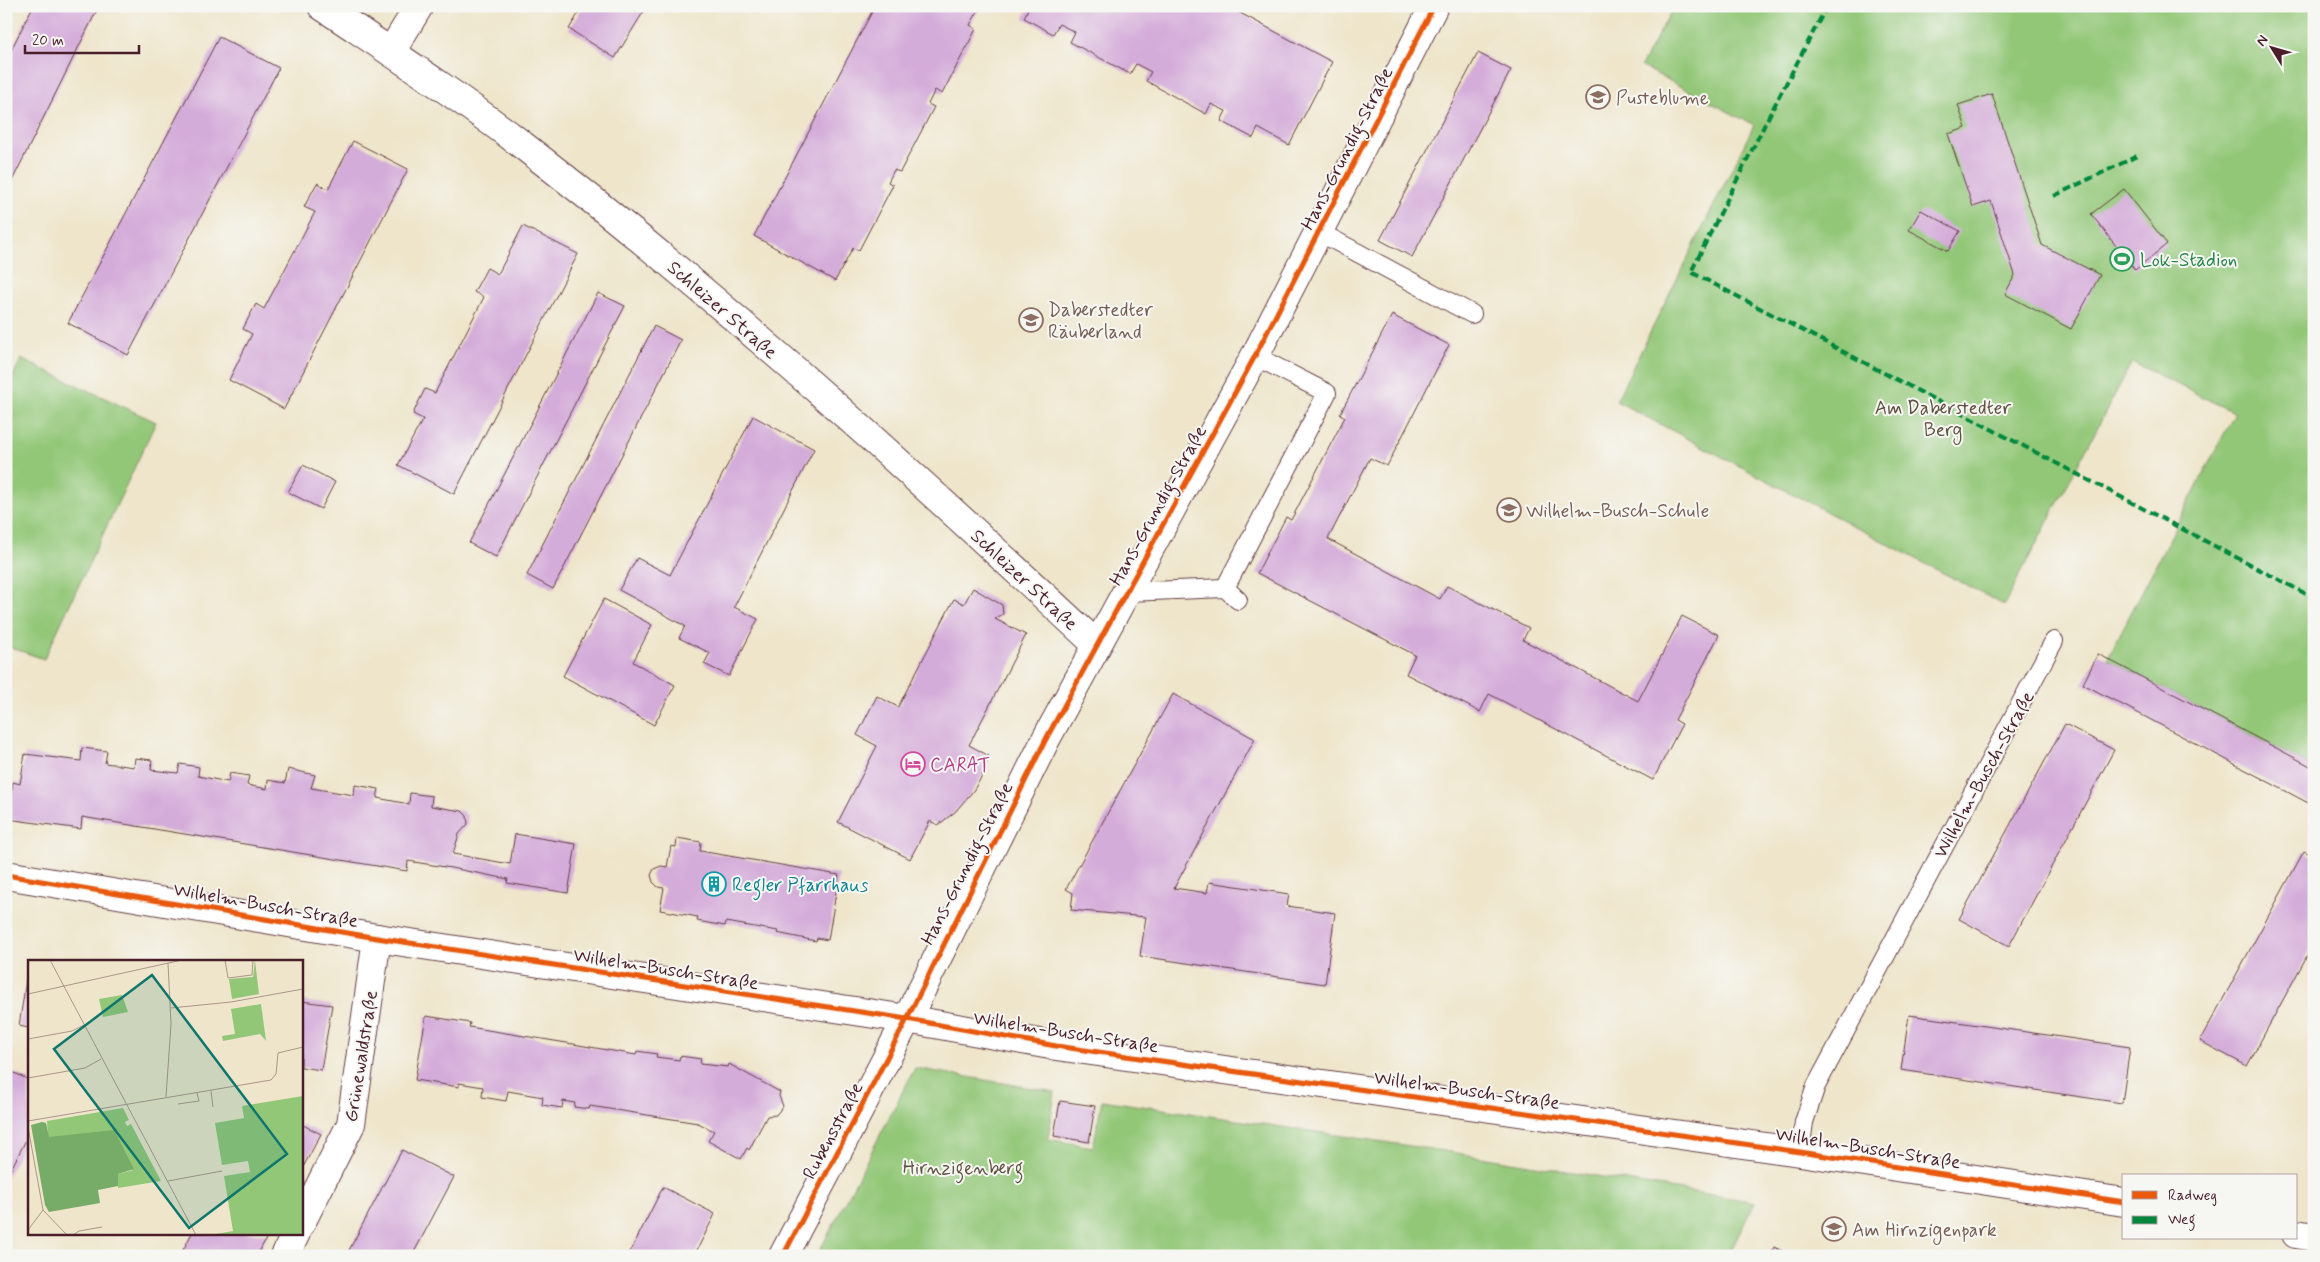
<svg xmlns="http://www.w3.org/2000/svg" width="2320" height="1262" viewBox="0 0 2320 1262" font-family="Mynerve,sans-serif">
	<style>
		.green { fill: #93c778; stroke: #6e7352 }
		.building { fill: #d4acd9 }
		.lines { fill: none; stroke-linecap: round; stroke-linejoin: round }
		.lane-casing { stroke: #633d43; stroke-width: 20 }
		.street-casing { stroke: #633d43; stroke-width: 30 }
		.secondary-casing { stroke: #633d43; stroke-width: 30 }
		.lane { stroke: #fff; stroke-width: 18 }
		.street { stroke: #fff; stroke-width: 28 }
		.secondary { stroke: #fff; stroke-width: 28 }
		.quiet { stroke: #00873e; stroke-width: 4; stroke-dasharray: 8 4; stroke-linecap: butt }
		.cycleway-casing { stroke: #f6f6f2; stroke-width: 8 }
		.cycleway { stroke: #e8590c; stroke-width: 5 }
		.labels { text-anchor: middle; stroke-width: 4; stroke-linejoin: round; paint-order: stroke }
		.education-label { font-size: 19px; fill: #785e54; stroke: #f6f6f2; text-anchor: start }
		.street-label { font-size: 19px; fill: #4a1f2b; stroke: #f6f6f2 }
		.leisure-label { font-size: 19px; fill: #27864d; stroke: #f6f6f2; text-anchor: start }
		.park-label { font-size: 19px; fill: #605142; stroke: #f6f6f2 }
		.hotel-label { font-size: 19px; fill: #b23c85; stroke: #f6f6f2; text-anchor: start }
		.culture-label { font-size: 19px; fill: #0d838f; stroke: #f6f6f2; text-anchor: start }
		.inset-road { fill: none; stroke: #ac968a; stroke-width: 1 }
		.view { fill: #0f766e; fill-opacity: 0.15; stroke: #0f766e; stroke-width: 2.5 }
		.inset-edge { fill: none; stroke: #4a1f2b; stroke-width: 2.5 }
	</style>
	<rect width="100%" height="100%" fill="#f6f6f2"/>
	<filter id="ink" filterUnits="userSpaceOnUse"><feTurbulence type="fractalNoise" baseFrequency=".02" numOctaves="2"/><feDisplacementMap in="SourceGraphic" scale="10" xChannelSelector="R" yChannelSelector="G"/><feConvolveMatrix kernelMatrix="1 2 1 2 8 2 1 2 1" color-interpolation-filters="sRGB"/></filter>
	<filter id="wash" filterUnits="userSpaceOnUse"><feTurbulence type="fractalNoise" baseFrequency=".0096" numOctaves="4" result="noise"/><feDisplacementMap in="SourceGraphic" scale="20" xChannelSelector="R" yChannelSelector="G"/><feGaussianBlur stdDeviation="1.12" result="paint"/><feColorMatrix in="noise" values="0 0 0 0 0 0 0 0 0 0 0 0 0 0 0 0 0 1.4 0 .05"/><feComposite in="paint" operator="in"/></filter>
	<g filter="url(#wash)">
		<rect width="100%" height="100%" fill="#eee5ca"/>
		<g class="green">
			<path d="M1674,6h640v762l-207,-109 128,-246 -103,-51 -128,243 -388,-204 138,-276 -113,-59z"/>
			<path d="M21,359l135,63 -112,237 -38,-13v-263l3,1z"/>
			<path d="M915,1068l140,24 -7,47 45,8 9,-47 342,51 311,51 -27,54h-911z"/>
		</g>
		<g id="blocks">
			<g class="building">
				<path d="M33,6h66l-93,187v-133z"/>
				<path d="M583,6h64l-32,52 -46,-29z"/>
				<path d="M875,6h106l-11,19 6,4 -34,65 -7,-4 -7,14 6,3 -34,65 -6,-2 -6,12 5,3 -34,65 -6,-2 -18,33 -81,-45z"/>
				<path d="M1029,6h198l105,56 -43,83 -31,-17 -5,10 -32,-17 5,-10 -15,-7 -5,10 -60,-33 5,-9 -15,-8 -6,10 -60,-32 5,-10 -16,-8 -6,10 -29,-16z"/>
				<path d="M219,37l60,31 -151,287 -60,-32z"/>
				<path d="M1478,53l33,17 -99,187 -32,-17z"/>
				<path d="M1992,94l50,151 58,30 -29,54 -66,-35 10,-19 -24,-74 -18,6 -25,-73 18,-6 -8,-23z"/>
				<path d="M353,141l55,28 -124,240 -55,-29 23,-46 -9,-5 6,-12 7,-13 8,5 51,-97 -11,-5 13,-24 11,6z"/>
				<path d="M2124,189l43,55 -32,26 -44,-56z"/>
				<path d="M1921,210l39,21 -12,20 -39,-21z"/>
				<path d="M523,226l55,28 -124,240 -56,-29 25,-46 -10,-5 5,-11 7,-14 10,4 49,-96 -10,-5 13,-24 11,6z"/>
				<path d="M598,293l27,13 -129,251 -27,-14z"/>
				<path d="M1392,315l57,30 -62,121 -17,-8 -42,81 112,60 7,-13 82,42 -6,12 115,61 44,-85 37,19 -44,85 7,4 -29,56 -164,-86 -9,18 -74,-38 9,-19 -158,-82 29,-56 5,3 54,-103 -5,-3z"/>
				<path d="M654,326l27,14 -128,249 -26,-14z"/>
				<path d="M753,416l61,33 -80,158 24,12 -29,57 -25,-12 6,-11 -31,-15 6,-12 -66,-36 18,-32 33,17z"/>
				<path d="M303,465l32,17 -14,27 -33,-17z"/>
				<path d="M973,588l29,17 1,9 -8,5 31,16 -57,110 20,11 -8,22 -8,13 -18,21 -17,13 -8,-4 -20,38 -72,-37 39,-76 -20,-11 20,-39 21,11 56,-108 10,5z"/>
				<path d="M604,599l48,26 -19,37 42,23 -21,40 -91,-49z"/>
				<path d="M2098,654l216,114v38l-231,-122z"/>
				<path d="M1173,694l82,45 -81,149 33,5 2,-11 80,12 -2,12 48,7 -10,71 -185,-28 6,-39 -75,-7 2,-17 -7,-4z"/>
				<path d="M2065,724l49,26 -105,196 -50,-27z"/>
				<path d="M82,748l25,3 -2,12 29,4 1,-9 17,2 -1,10 27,3 2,-9 19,3 -1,9 30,6 2,-9 19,3 -2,9 20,4 1,-9 17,3 3,-14 27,6 -4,13 43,7 1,-10 24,4 -2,9 32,6 1,-11 22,3 -1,10 31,5 5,5 1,8 -9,10 -6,20 57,10 5,-30 61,10 -8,49 -61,-10 1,-4 -57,-11 -43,-7 -1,10 -325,-54 -1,12 -74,-10 6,-37 7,2 5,-30 56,7z"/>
				<path d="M677,838l24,4 -1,9 139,24 -11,65 -11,-2 -1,3 -39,-8 1,-2 -52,-9 -1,4 -28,-5 1,-4 -38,-7 4,-22 -6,-1 -5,-5 -2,-7 3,-6 7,-3 6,1 4,-21 5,1z"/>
				<path d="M2304,851l10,5v87l-67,123 -47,-25z"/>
				<path d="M28,968h1v60l-10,-2z"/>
				<path d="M301,1001l31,4 -11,65 -20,-3z"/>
				<path d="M1909,1015l221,32 -8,56 -221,-33z"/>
				<path d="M426,1016l44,7 -1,4 104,17 63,11 1,-4 20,3 -1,3 23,3 1,-4 21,3 -1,5 28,3 1,-3 51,28 -1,4 4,10 -7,9 -9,1 -18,34 -2,-2 -6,11 -33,-18 6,-10 -16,-8 -108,-17 -1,3 -15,-2 1,-4 -12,-2 -1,7 -20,-3 1,-8 -35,-6 -2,10 -24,-4 1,-10 -24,-4v4l-44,-7z"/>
				<path d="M6,1069l23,11v54l-23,45z"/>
				<path d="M1060,1101l35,5 -6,36 -35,-6z"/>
				<path d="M301,1124l20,10 -20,37z"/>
				<path d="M402,1150l52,27 -42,79h-66z"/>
				<path d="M663,1187l52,27 -21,42h-66z"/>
				<path d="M192,1233h77l-12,23h-77z"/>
				<path d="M1774,1247l18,9h-22z"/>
			</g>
		</g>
	</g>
	<g filter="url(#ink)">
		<use href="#blocks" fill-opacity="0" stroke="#633d43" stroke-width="1"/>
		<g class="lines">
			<g class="lane-casing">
				<g id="lane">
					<path d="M1319,232l153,82"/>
					<path d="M1225,588l102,-195 -72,-37"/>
					<path d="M1127,592l98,-4 13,12"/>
					<path d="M1800,1152l4,-30 12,-36 238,-445"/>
				</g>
			</g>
			<g class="street-casing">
				<g id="street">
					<path d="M322,6c67,45 135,89 199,138 202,155 390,328 576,501"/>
					<path d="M391,52l28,-46"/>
					<path d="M301,1223l50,-99 26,-186"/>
					<path d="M285,1256l11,-23"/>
					<path d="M783,1256l124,-237 139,-280 209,-383 179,-350"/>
				</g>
			</g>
			<g class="secondary-casing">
				<g id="secondary">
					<path d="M6,875l371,63 530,81 149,27 744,106 324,50"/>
					<path d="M2296,1234l18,3"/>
				</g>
			</g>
			<use href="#lane" class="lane"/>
			<use href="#street" class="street"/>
			<use href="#secondary" class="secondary"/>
			<g class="quiet">
				<path d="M1827,6l-57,108 -79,158 623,326"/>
				<path d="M2054,196l85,-41"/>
			</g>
			<g class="cycleway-casing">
				<g id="cycleway">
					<path d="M6,875l371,63 530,81 149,27 744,106 324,50"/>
					<path d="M783,1256l124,-237 139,-280 209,-383 179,-350"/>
				</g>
			</g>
			<use href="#cycleway" class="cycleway"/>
		</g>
	</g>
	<defs>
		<g id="school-ring" transform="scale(1.25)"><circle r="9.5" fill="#f6f6f2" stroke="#8d6e63" stroke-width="1.5"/><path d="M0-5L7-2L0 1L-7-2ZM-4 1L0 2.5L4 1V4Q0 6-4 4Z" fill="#8d6e63"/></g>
		<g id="stadium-ring" transform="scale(1.25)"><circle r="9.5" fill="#f6f6f2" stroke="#2e9e5b" stroke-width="1.5"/><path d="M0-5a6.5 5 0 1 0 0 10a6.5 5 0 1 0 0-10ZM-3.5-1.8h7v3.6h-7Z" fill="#2e9e5b"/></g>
		<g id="hotel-ring" transform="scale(1.25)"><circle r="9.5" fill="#f6f6f2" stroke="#d1479c" stroke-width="1.5"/><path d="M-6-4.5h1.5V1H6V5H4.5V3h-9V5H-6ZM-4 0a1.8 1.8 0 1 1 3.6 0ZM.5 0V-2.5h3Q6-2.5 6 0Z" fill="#d1479c"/></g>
		<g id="building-ring" transform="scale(1.25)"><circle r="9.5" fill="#f6f6f2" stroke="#0f9aa8" stroke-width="1.5"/><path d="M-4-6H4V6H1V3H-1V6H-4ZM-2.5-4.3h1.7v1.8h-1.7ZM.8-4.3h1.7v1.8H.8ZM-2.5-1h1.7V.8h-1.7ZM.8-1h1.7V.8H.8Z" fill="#0f9aa8"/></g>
	</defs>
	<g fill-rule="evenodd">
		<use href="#school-ring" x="1598" y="97"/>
		<use href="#stadium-ring" x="2122" y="259"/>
		<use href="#school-ring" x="1031" y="320"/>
		<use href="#school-ring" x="1509" y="510"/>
		<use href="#hotel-ring" x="913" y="764"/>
		<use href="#building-ring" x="714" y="884"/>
		<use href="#school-ring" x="1834" y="1229"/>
	</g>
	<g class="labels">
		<g class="education-label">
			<text x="1616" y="104">Pusteblume</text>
			<text x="1048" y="316">Daberstedter<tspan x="1048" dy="22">Räuberland</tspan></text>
			<text x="1526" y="517">Wilhelm-Busch-Schule</text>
			<text x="1852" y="1236">Am Hirnzigenpark</text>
		</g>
		<g class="street-label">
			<text transform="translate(1346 148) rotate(-63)" y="7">Hans-Grundig-Straße</text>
			<text transform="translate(723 309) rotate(41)" y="7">Schleizer Straße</text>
			<text transform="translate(1157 505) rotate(-61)" y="7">Hans-Grundig-Straße</text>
			<text transform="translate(1025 579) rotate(43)" y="7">Schleizer Straße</text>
			<text transform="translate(1983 774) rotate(-61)" y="7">Wilhelm-Busch-Straße</text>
			<text transform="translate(966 863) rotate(-63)" y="7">Hans-Grundig-Straße</text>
			<text transform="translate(266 904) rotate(10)" y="7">Wilhelm-Busch-Straße</text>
			<text transform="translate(666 968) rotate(9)" y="7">Wilhelm-Busch-Straße</text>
			<text transform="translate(1066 1031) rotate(9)" y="7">Wilhelm-Busch-Straße</text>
			<text transform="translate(360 1056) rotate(-81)" y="7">Grünewaldstraße</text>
			<text transform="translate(1467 1089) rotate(8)" y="7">Wilhelm-Busch-Straße</text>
			<text transform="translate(832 1130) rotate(-62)" y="7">Rubensstraße</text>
			<text transform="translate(1868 1147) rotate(9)" y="7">Wilhelm-Busch-Straße</text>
		</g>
		<g class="leisure-label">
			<text x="2140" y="266">Lok-Stadion</text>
		</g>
		<g class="park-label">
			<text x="1943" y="414">Am Daberstedter<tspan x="1943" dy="22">Berg</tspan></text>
			<text x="963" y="1174">Hirnzigenberg</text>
		</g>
		<g class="hotel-label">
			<text x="930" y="771">CARAT</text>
		</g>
		<g class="culture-label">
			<text x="732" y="891">Regler Pfarrhaus</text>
		</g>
	</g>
	<g transform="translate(28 960)">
		<rect width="275" height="275" fill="#eee5ca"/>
		<path d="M227,0l4,34 -27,5 -3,-20 24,-2zM94,35l6,17 -25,5 -4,-18zM233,44l5,37 -6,-7 -37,7 -1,-5 13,-2 -4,-25zM275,136v139h-92l22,-4 -9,-55 26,-4 -2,-11 -26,4 -7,-42 29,-5 -2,-12zM95,148l6,12 -4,2 2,4 4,-2 30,57 -43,7v-14l15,-4 -85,-33 -1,-16z" fill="#93c778"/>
		<path d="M14,162l4,1 3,14 65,-7 20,39 -16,5v12l-20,4 2,13 -51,9 -4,-7 -14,-80z" fill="#76ac68"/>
		<path class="inset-road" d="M22,0l146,275M197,0l3,18 24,-3 1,-15M0,34l154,-34M143,48l60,-6 72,-13M0,79l44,-8 12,-6M0,118l57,-10 16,-9M183,131l2,16M138,137l5,-73 -3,-61M150,144l21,-3 -2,-8M0,161l243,-41 5,-6 2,-21 25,-6M0,167l15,83 24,25M140,221l54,-10M0,270l15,-20M45,275l6,-4 23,-4"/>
		<path class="view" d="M124,15l135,179 -98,74 -135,-179z"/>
		<rect width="275" height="275" class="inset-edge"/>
	</g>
	<rect width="2320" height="1262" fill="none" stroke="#f6f6f2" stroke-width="25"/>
	<rect x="2122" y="1174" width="175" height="65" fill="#f6f6f2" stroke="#b1a0a2"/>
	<rect x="2132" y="1191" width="25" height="8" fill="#e8590c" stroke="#b1a0a2"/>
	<text x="2168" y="1200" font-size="15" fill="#4a1f2b">Radweg</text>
	<rect x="2132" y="1216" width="25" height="8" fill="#00873e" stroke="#b1a0a2"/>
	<text x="2168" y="1224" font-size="15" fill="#4a1f2b">Weg</text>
	<g transform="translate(2272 48) rotate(307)" stroke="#f6f6f2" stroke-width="4" paint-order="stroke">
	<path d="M0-4L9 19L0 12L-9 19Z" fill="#4a1f2b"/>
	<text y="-8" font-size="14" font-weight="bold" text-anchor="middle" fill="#4a1f2b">N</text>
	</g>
	<path d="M25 45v8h114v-8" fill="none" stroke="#4a1f2b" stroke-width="2.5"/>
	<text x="32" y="45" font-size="15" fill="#4a1f2b" stroke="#f6f6f2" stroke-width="4" paint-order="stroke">20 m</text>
</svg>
